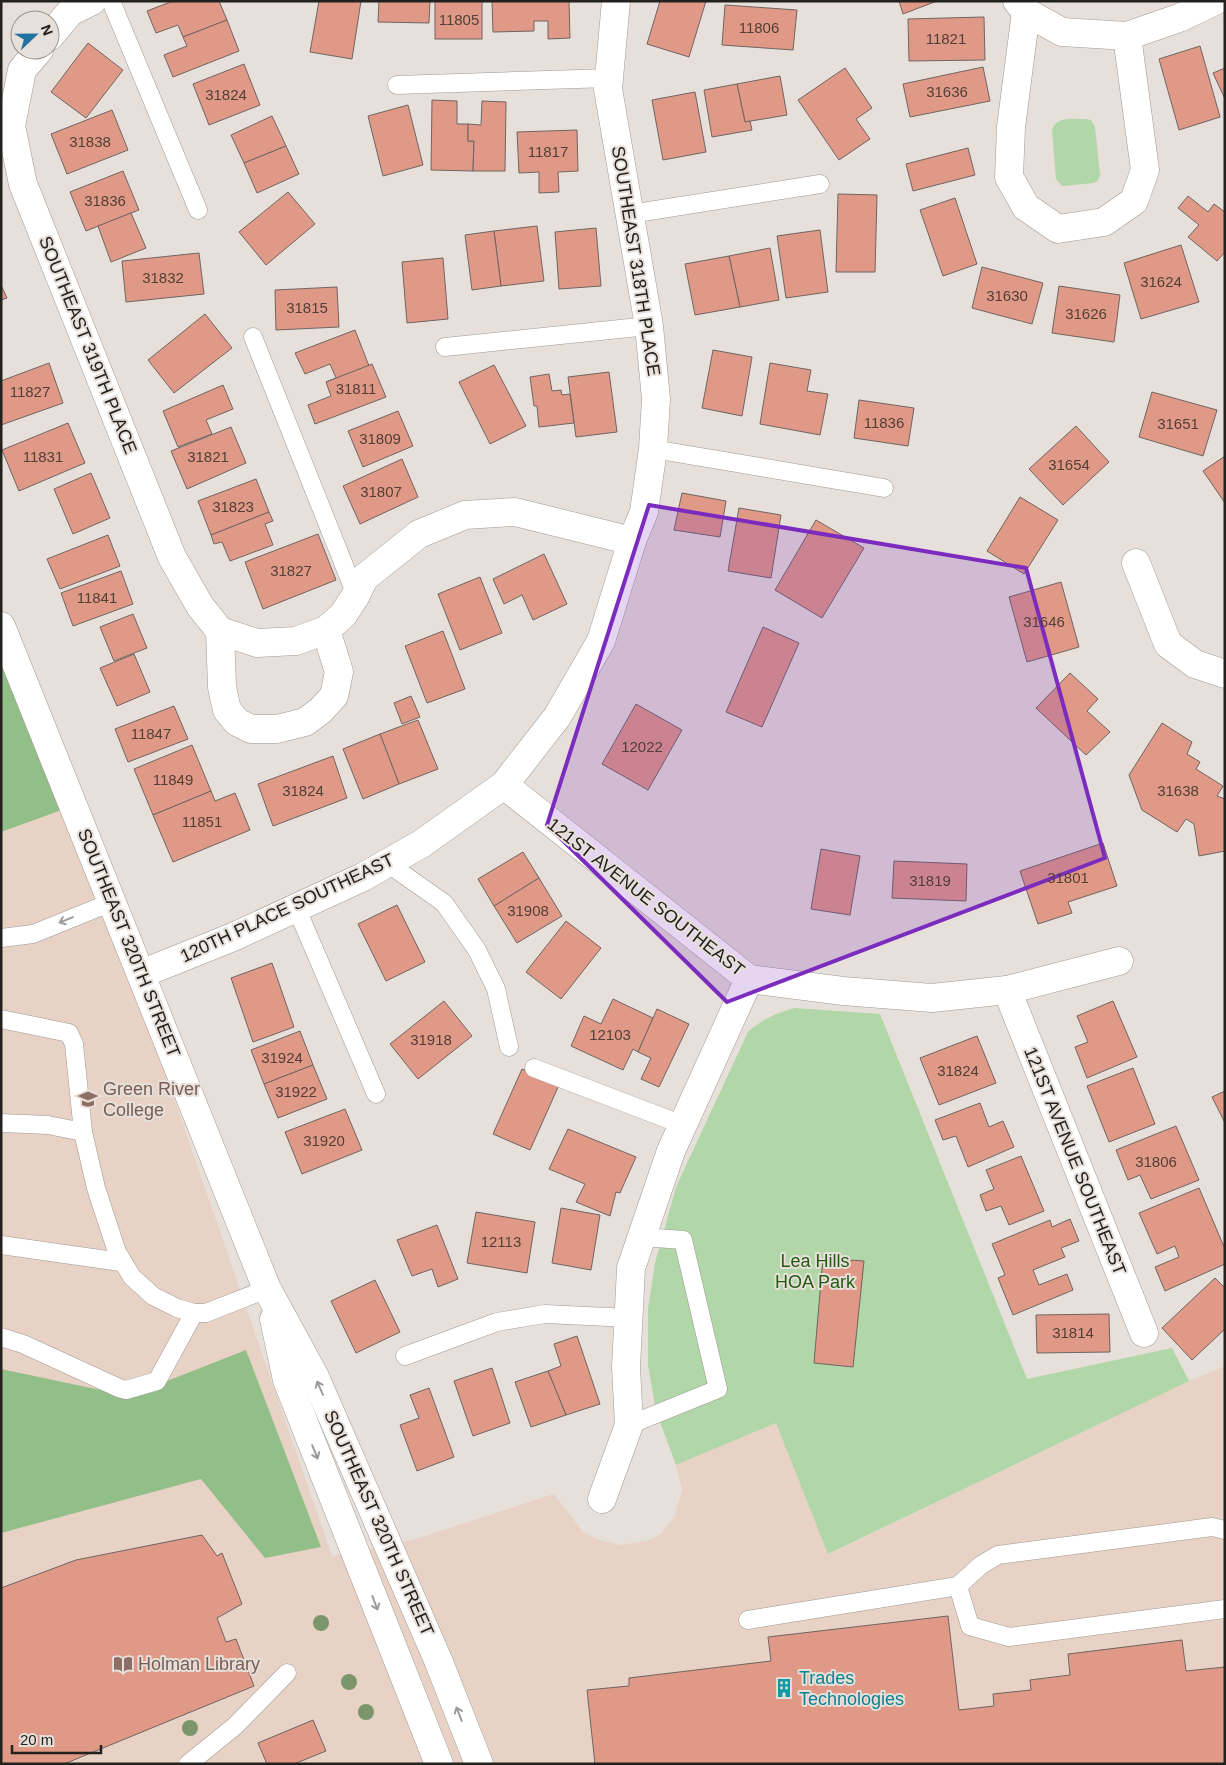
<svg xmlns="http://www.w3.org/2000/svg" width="1226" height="1765" viewBox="0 0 1226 1765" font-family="Helvetica,sans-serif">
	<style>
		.education { fill: #e7d2c5 }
		.green { fill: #b1d6a7 }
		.forest { fill: #92be87 }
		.building { fill: #e09986; stroke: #6e6563 }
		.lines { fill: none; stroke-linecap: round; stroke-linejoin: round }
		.lane-casing { stroke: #a09993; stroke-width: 19 }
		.street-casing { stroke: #a09993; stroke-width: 29 }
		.secondary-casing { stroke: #a09993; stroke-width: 29 }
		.lane { stroke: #fff; stroke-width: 18 }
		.street { stroke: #fff; stroke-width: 28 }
		.secondary { stroke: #fff; stroke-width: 28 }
		.tree { fill: #7b966a }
		.oneway { stroke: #9c9b9a }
		.marked { fill: #7b2cbf; fill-opacity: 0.2; stroke: #7b2cbf; stroke-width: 4; stroke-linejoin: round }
		.labels { text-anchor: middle; stroke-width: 4; stroke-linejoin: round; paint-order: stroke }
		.number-label { font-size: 15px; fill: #523f38 }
		.street-label { font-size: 18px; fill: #23211e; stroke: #e7dfd9 }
		.education-label { font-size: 18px; fill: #785e54; stroke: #e7dfd9; text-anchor: start }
		.park-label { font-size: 18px; fill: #235b10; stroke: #e7dfd9 }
		.culture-label { font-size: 18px; fill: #0d838f; stroke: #e7dfd9; text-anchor: start }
	</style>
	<rect width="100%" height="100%" fill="#e7dfd9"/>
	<path class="education" d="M73,806l259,750 81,-16 141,-46 29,38 19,9 20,4 25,-4 14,-7 14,-18 7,-27 -6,-24 100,-42 53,131 360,-173 36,-15v398h-1224v-932z"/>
	<g class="green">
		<path d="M1085,119l6,1 4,7 5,48 -2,5 -4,3 -32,3 -6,-7 -4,-49c4,-14 21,-11 33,-11z"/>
		<path d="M795,1008l85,6 147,365 145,-31 17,33 -361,173 -52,-131 -100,42 -20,-54 -8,-46v-56l7,-46 21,-76 72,-155c15,-13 28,-19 47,-24z"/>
	</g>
	<g class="forest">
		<path d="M1,626l72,180 -72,26z"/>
		<path d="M246,1350l75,197 -56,11 -64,-79 -200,54v-164l128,27z"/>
	</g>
	<g class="building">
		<path d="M173,1h46l8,19 -44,17 -5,-12 -22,8 -9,-22z"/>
		<path d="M319,1h42l-9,58 -42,-7z"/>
		<path d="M379,1h51l-1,22 -51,-1z"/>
		<rect x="435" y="1" width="47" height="38"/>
		<path d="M492,1h77l1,37 -22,1v-18h-14v10l-41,1z"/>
		<path d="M660,1h46l-17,56 -42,-13z"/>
		<path d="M899,1h38l-34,13z"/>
		<path d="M725,5l72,5 -4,40 -71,-5z"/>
		<path d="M984,17l1,43 -76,1 -1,-42z"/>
		<path d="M227,20l12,31 -66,26 -9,-22 23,-9 -4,-9z"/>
		<path d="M88,43l35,27 -37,48 -35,-26z"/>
		<path d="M1200,46l20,71 -41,13 -20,-71z"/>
		<path d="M244,64l16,41 -51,20 -16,-41z"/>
		<path d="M983,67l7,34 -80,16 -7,-33z"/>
		<path d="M845,68l27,40 -16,11 14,20 -31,21 -41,-60z"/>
		<path d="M1225,68v31l-12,-26z"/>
		<path d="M780,76l7,39 -42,7 -8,-38z"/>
		<path d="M737,84l8,38 5,-1 2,9 -40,7 -8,-47z"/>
		<path d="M695,92l11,60 -43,8 -11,-60z"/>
		<path d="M432,100l25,1v23h11v17h6l-1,30 -42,-1z"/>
		<path d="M482,101l24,1 -1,69h-32l1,-30h-6v-17l13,1z"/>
		<path d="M408,105l15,60 -40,11 -15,-60z"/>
		<path d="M112,110l16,40 -61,24 -16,-40z"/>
		<path d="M272,116l14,30 -42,17 -13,-28z"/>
		<path d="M577,130l1,41 -20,1 1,20 -20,1v-21l-20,1 -2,-41z"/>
		<path d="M286,146l13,28 -42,19 -13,-30z"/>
		<path d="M968,148l7,27 -62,16 -7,-27z"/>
		<path d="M123,171l16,39 -53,21 -16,-39z"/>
		<path d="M288,192l27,32 -49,41 -27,-33z"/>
		<path d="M838,194l39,1 -2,77h-39z"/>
		<path d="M1188,196l20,16 6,-8 11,8v40l-8,9 -29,-24 11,-12 -21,-17z"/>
		<path d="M955,198l22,66 -34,12 -23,-66z"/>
		<path d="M131,213l15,35 -35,14 -13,-36z"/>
		<path d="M537,226l7,55 -43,5 -7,-55z"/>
		<path d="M596,228l5,58 -42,3 -4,-57z"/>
		<path d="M820,230l8,62 -42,6 -9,-62z"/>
		<path d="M494,231l7,55 -29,4 -7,-55z"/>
		<path d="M1181,245l18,57 -58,17 -17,-56z"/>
		<path d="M770,248l9,52 -39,7 -11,-51z"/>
		<path d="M199,253l5,41 -78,8 -4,-41z"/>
		<path d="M729,256l11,51 -45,8 -10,-51z"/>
		<path d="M443,258l5,61 -41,4 -5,-61z"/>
		<path d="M982,267l61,16 -11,41 -60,-16z"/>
		<path d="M1059,286l61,9 -6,47 -62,-9z"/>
		<path d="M2,287l5,11 -6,2v-12z"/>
		<path d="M337,287l2,40 -63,3 -1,-40z"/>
		<path d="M205,314l27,34 -58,45 -26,-33z"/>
		<path d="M355,330l14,36 -43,16 10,-4 -6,-14 -25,10 -10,-21z"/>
		<path d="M713,350l39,7 -10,59 -40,-8z"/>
		<path d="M49,363l14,40 -62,22v-44z"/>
		<path d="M770,363l41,7 -4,21 21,3 -8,41 -60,-11z"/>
		<path d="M372,364l14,33 -71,27 -7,-19 23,-9 -5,-14z"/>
		<path d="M494,365l32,61 -36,18 -31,-62z"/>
		<path d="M609,372l8,60 -41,5 -8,-60z"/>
		<path d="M549,374l3,17 9,-1 1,5 8,-1 4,29 -35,4 -2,-21h-3l-4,-29z"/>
		<path d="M223,385l10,24 -27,11 6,14 -34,13 -15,-36z"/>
		<path d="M1152,392l65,18 -14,46 -64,-19z"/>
		<path d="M859,400l55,8 -6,38 -54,-8z"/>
		<path d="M398,411l15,35 -50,21 -15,-36z"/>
		<path d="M68,423l17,40 -66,28 -17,-41z"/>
		<path d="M1076,426l33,36 -46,43 -34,-36z"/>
		<path d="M231,427l15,36 -59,26 -16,-38z"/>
		<path d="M1225,456v47l-22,-32z"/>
		<path d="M402,459l16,38 -58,27 -17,-38z"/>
		<path d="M91,473l19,45 -37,16 -19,-45z"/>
		<path d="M256,479l13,33 -58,23 -13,-34z"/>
		<path d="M682,493l44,8 -6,36 -46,-7z"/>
		<path d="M1020,497l38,23 -34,54 -37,-23z"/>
		<path d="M739,508l42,7 -10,63 -43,-7z"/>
		<path d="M269,512l4,9 -8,3 8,21 -43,16 -8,-19 -8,2 -3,-9z"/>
		<path d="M816,520l48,28 -42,70 -47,-28z"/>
		<path d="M318,534l18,46 -73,29 -18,-47z"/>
		<path d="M108,535l12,31 -60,23 -13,-30z"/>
		<path d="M544,554l23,50 -34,16 -11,-25 -18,9 -11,-25z"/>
		<path d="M121,571l12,33 -60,22 -12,-33z"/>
		<path d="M480,577l22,56 -42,17 -22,-56z"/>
		<path d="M1061,582l18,65 -52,15 -18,-65z"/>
		<path d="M133,614l14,34 -33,13 -14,-34z"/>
		<path d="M763,627l36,16 -37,84 -36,-15z"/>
		<path d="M443,631l22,58 -38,14 -22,-57z"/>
		<path d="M134,654l16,38 -33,14 -17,-38z"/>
		<path d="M1070,673l28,26 -11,12 23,21 -24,23 -50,-47z"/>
		<path d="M411,696l9,21 -18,7 -8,-21z"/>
		<path d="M636,704l46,26 -34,60 -46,-26z"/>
		<path d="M174,706l14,33 -60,23 -13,-33z"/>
		<path d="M418,720l20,49 -39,15 -19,-50z"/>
		<path d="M1162,723l30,19 -5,12 13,8 -4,7 27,17 -6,10 8,3v52l-26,5 -5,-32 -8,-5 -9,13 -35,-22 -13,-35z"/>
		<path d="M380,734l19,50 -36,15 -20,-50z"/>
		<path d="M192,745l19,46 -58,24 -19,-46z"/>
		<path d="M333,756l14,42 -74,28 -15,-42z"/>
		<path d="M211,791l4,10 20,-8 15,37 -77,32 -20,-47z"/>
		<path d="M1103,843l14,43 -49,16 4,11 -34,11 -18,-53z"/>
		<path d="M821,849l39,7 -10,59 -39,-6z"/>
		<path d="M523,852l16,26 -45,28 -16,-27z"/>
		<path d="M894,861l73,3 -1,37 -74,-3z"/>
		<path d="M539,878l23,38 -45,27 -23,-37z"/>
		<path d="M397,905l28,57 -39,19 -28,-57z"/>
		<path d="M566,921l35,27 -40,51 -35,-27z"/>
		<path d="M272,963l22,64 -41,15 -22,-64z"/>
		<path d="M613,999l40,19 -15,34 -5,-3 -10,21 -52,-24 13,-30 17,8z"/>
		<path d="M444,1001l28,35 -54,43 -28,-35z"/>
		<path d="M1113,1001l24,56 -50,21 -12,-31 13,-5 -11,-26z"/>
		<path d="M657,1009l32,15 -30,63 -18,-8 10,-21 -13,-6z"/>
		<path d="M300,1031l13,34 -49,19 -13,-34z"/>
		<path d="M977,1036l19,47 -57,22 -19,-47z"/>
		<path d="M313,1065l14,34 -49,19 -14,-34z"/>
		<path d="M1133,1068l22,56 -46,18 -22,-56z"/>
		<path d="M522,1069l37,16 -29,65 -37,-16z"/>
		<path d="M1225,1091v32l-13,-26z"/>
		<path d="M980,1103l9,24 14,-6 11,26 -46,20 -12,-31 -13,4 -8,-20z"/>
		<path d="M345,1109l17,41 -60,24 -17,-42z"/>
		<path d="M1176,1126l23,54 -48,19 -11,-24 -12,5 -12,-30z"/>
		<path d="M568,1129l68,28 -16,36 -4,-1 -6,24 -34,-14 9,-18 -36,-15z"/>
		<path d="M1021,1156l23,55 -35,14 -8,-19 -15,5 -6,-16 14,-6 -8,-19z"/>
		<path d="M1199,1188l26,61v15l-60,27 -10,-24 24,-10 -4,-11 -18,8 -18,-41z"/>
		<path d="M561,1208l39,7 -9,55 -39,-7z"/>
		<path d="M476,1212l59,10 -8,51 -60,-10z"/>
		<path d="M1070,1219l9,22 -18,7 4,9 -32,13 6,15 28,-11 6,16 -60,25 -15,-37 7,-3 -13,-31 58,-24 2,7z"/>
		<path d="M437,1225l21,54 -20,8 -6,-18 -20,7 -15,-36z"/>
		<path d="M823,1258l41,3 -11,106 -39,-4z"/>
		<path d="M1215,1278l10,10v41l-33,31 -30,-32z"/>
		<path d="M375,1280l25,52 -44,21 -25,-52z"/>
		<path d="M1109,1314l1,38 -73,1 -1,-38z"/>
		<path d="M577,1336l23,68 -34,11 -18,-44 13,-5 -7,-22z"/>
		<path d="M492,1368l18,55 -37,13 -19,-55z"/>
		<path d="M548,1371l18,44 -35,12 -16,-45z"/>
		<path d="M429,1388l25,69 -37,14 -17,-46 19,-7 -9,-23z"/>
		<path d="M202,1535l15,21 5,-3 20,51 -25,14 9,24 10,-3 18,47 -190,78h-63v-176l75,-28z"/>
		<path d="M948,1616l11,94 35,-4 -1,-12 38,-4 -1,-10 40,-5 -2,-21 114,-14 4,31 39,-4v97h-630l-8,-74 42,-4v-8l142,-17 -3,-24z"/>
		<path d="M313,1720l13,31 -32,13h-27l-9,-21z"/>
	</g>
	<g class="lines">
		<g class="lane-casing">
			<g id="lane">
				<path d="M111,1l87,209"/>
				<path d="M397,85l212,-7"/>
				<path d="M630,214l190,-30"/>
				<path d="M253,337l103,258"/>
				<path d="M445,347l204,-21"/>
				<path d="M653,449l231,39"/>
				<path d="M387,863l57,40 33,47 19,39 13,58"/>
				<path d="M296,907l80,187"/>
				<path d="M1,938l32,-4 79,-32"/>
				<path d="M1,1019l68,14 5,11 9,88 13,56 21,64 15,25 21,19 24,12 17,5h12l61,-24"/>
				<path d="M534,1068l149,57"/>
				<path d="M1,1123l47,2 35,7"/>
				<path d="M1,1245l120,17"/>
				<path d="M1,1337l22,7 96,44 7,2 31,-9 37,-68"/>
				<path d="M405,1356l92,-34 48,-8 84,4"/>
				<path d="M629,1425l89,-36 -35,-149 -41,-3"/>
				<path d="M958,1586l12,40 39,11 216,-28"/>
				<path d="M748,1620l210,-34 23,-21 17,-10 214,-28 13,3"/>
				<path d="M188,1764l47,-38 52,-53"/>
			</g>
		</g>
		<g class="street-casing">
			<g id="street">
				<path d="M1017,1l9,11 36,20 65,4 52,-18 36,-17"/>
				<path d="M1026,12l-15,115 -2,50 17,30 32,22 46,-7 30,-21 11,-31 -18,-134"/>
				<path d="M50,36l20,-24 22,-11"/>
				<path d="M39,50l-17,20 -11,56 12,58 149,373 28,49 20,25"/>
				<path d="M1136,563l32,81 27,20 30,10"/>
				<path d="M220,631l37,12 39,-2 30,-11 17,-15 13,-20 8,-17 55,-44 46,-19 50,-3 117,29"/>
				<path d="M220,631l2,56 5,23 10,12 14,7h26l28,-7 15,-11 14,-15 5,-24 -13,-42"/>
				<path d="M504,785l245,194 94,12 89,7 75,-8 112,-29"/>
				<path d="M141,974l92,-37 130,-60 58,-33 83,-59 53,-68 44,-76 31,-100 12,-29 9,-63 3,-50 -7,-73 -41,-237 8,-88"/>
				<path d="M1007,990l137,343"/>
				<path d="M602,1499l27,-74 -3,-58 5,-99 40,-117 78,-172"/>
			</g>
		</g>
		<g class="secondary-casing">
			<g id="secondary">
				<path d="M1,626l266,663 48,88 123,283 41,104"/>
				<path d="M274,1319l13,61 152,384"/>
			</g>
		</g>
		<use href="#lane" class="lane"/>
		<use href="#street" class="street"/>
		<use href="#secondary" class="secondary"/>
	</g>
	<g class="tree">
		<circle cx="321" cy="1623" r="8"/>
		<circle cx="349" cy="1682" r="8"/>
		<circle cx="366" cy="1712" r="8"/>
		<circle cx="190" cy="1728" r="8"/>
	</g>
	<defs><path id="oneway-shaft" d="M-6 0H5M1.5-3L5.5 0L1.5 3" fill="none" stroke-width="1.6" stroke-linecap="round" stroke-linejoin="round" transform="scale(1.25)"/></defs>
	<g class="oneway">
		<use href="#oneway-shaft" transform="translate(66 920) rotate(158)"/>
		<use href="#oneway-shaft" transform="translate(320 1388) rotate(-114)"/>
		<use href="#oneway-shaft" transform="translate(315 1452) rotate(68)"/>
		<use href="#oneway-shaft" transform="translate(375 1603) rotate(69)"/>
		<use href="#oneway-shaft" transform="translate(459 1714) rotate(-111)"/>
	</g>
	<path class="marked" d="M649,505l377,63 79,290 -378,144 -180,-177z"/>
	<defs>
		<g id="university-bare" transform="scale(1.5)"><path d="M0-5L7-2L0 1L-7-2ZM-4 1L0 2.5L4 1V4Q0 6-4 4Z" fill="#8d6e63" stroke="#e7dfd9" stroke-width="2.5" paint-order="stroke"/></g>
		<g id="library-bare" transform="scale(1.5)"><path d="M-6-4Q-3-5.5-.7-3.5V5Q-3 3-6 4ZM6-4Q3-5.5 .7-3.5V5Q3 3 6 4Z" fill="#8d6e63" stroke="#e7dfd9" stroke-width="2.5" paint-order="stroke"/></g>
		<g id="building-bare" transform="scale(1.5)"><path d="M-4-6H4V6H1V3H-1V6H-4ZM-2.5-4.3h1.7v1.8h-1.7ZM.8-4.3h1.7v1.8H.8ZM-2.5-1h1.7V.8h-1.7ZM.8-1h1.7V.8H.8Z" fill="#0f9aa8" stroke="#e7dfd9" stroke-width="2.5" paint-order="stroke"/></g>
	</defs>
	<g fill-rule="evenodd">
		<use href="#university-bare" x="88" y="1099"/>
		<use href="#library-bare" x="123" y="1664"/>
		<use href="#building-bare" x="784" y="1688"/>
	</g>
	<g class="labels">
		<g class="number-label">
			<text x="459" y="25">11805</text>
			<text x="759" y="33">11806</text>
			<text x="946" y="44">11821</text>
			<text x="947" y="97">31636</text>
			<text x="226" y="100">31824</text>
			<text x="90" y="147">31838</text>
			<text x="548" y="157">11817</text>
			<text x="105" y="206">31836</text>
			<text x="163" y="283">31832</text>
			<text x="1161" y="287">31624</text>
			<text x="1007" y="301">31630</text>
			<text x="307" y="313">31815</text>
			<text x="1086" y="319">31626</text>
			<text x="356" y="394">31811</text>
			<text x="30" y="397">11827</text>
			<text x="884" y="428">11836</text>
			<text x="1178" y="429">31651</text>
			<text x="380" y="444">31809</text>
			<text x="43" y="462">11831</text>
			<text x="208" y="462">31821</text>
			<text x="1069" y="470">31654</text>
			<text x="381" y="497">31807</text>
			<text x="233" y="512">31823</text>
			<text x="291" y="576">31827</text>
			<text x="97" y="603">11841</text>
			<text x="1044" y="627">31646</text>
			<text x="151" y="739">11847</text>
			<text x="642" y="752">12022</text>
			<text x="173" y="785">11849</text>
			<text x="303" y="796">31824</text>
			<text x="1178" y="796">31638</text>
			<text x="202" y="827">11851</text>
			<text x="1068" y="883">31801</text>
			<text x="930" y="886">31819</text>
			<text x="528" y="916">31908</text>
			<text x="610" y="1040">12103</text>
			<text x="431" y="1045">31918</text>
			<text x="282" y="1063">31924</text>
			<text x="958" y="1076">31824</text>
			<text x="296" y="1097">31922</text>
			<text x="324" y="1146">31920</text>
			<text x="1156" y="1167">31806</text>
			<text x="501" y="1247">12113</text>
			<text x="1073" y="1338">31814</text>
		</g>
		<g class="street-label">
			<text transform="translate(636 261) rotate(81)" y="6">SOUTHEAST 318TH PLACE</text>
			<text transform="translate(88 345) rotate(68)" y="6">SOUTHEAST 319TH PLACE</text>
			<text transform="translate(646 897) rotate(38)" y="6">121ST AVENUE SOUTHEAST</text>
			<text transform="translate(287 908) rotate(-25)" y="6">120TH PLACE SOUTHEAST</text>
			<text transform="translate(129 943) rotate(68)" y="6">SOUTHEAST 320TH STREET</text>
			<text transform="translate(1075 1161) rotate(68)" y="6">121ST AVENUE SOUTHEAST</text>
			<text transform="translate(379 1523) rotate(66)" y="6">SOUTHEAST 320TH STREET</text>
		</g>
		<g class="education-label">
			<text x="103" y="1095">Green River<tspan x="103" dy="21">College</tspan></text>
			<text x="138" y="1670">Holman Library</text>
		</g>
		<g class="park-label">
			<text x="815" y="1267">Lea Hills<tspan x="815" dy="21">HOA Park</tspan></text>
		</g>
		<g class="culture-label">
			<text x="799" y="1684">Trades<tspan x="799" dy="21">Technologies</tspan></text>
		</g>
	</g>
	<rect width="1226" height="1765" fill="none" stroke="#23211e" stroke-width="5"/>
	<g transform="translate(35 35) rotate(68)"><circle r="24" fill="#e7dfd9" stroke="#99938e"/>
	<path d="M0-4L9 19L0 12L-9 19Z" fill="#2072a3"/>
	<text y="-8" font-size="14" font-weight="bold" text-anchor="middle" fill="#23211e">N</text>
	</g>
	<path d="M12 1745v8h89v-8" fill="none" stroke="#23211e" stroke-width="2.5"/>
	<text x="20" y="1745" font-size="15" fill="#23211e" stroke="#e7dfd9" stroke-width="4" paint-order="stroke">20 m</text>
</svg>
